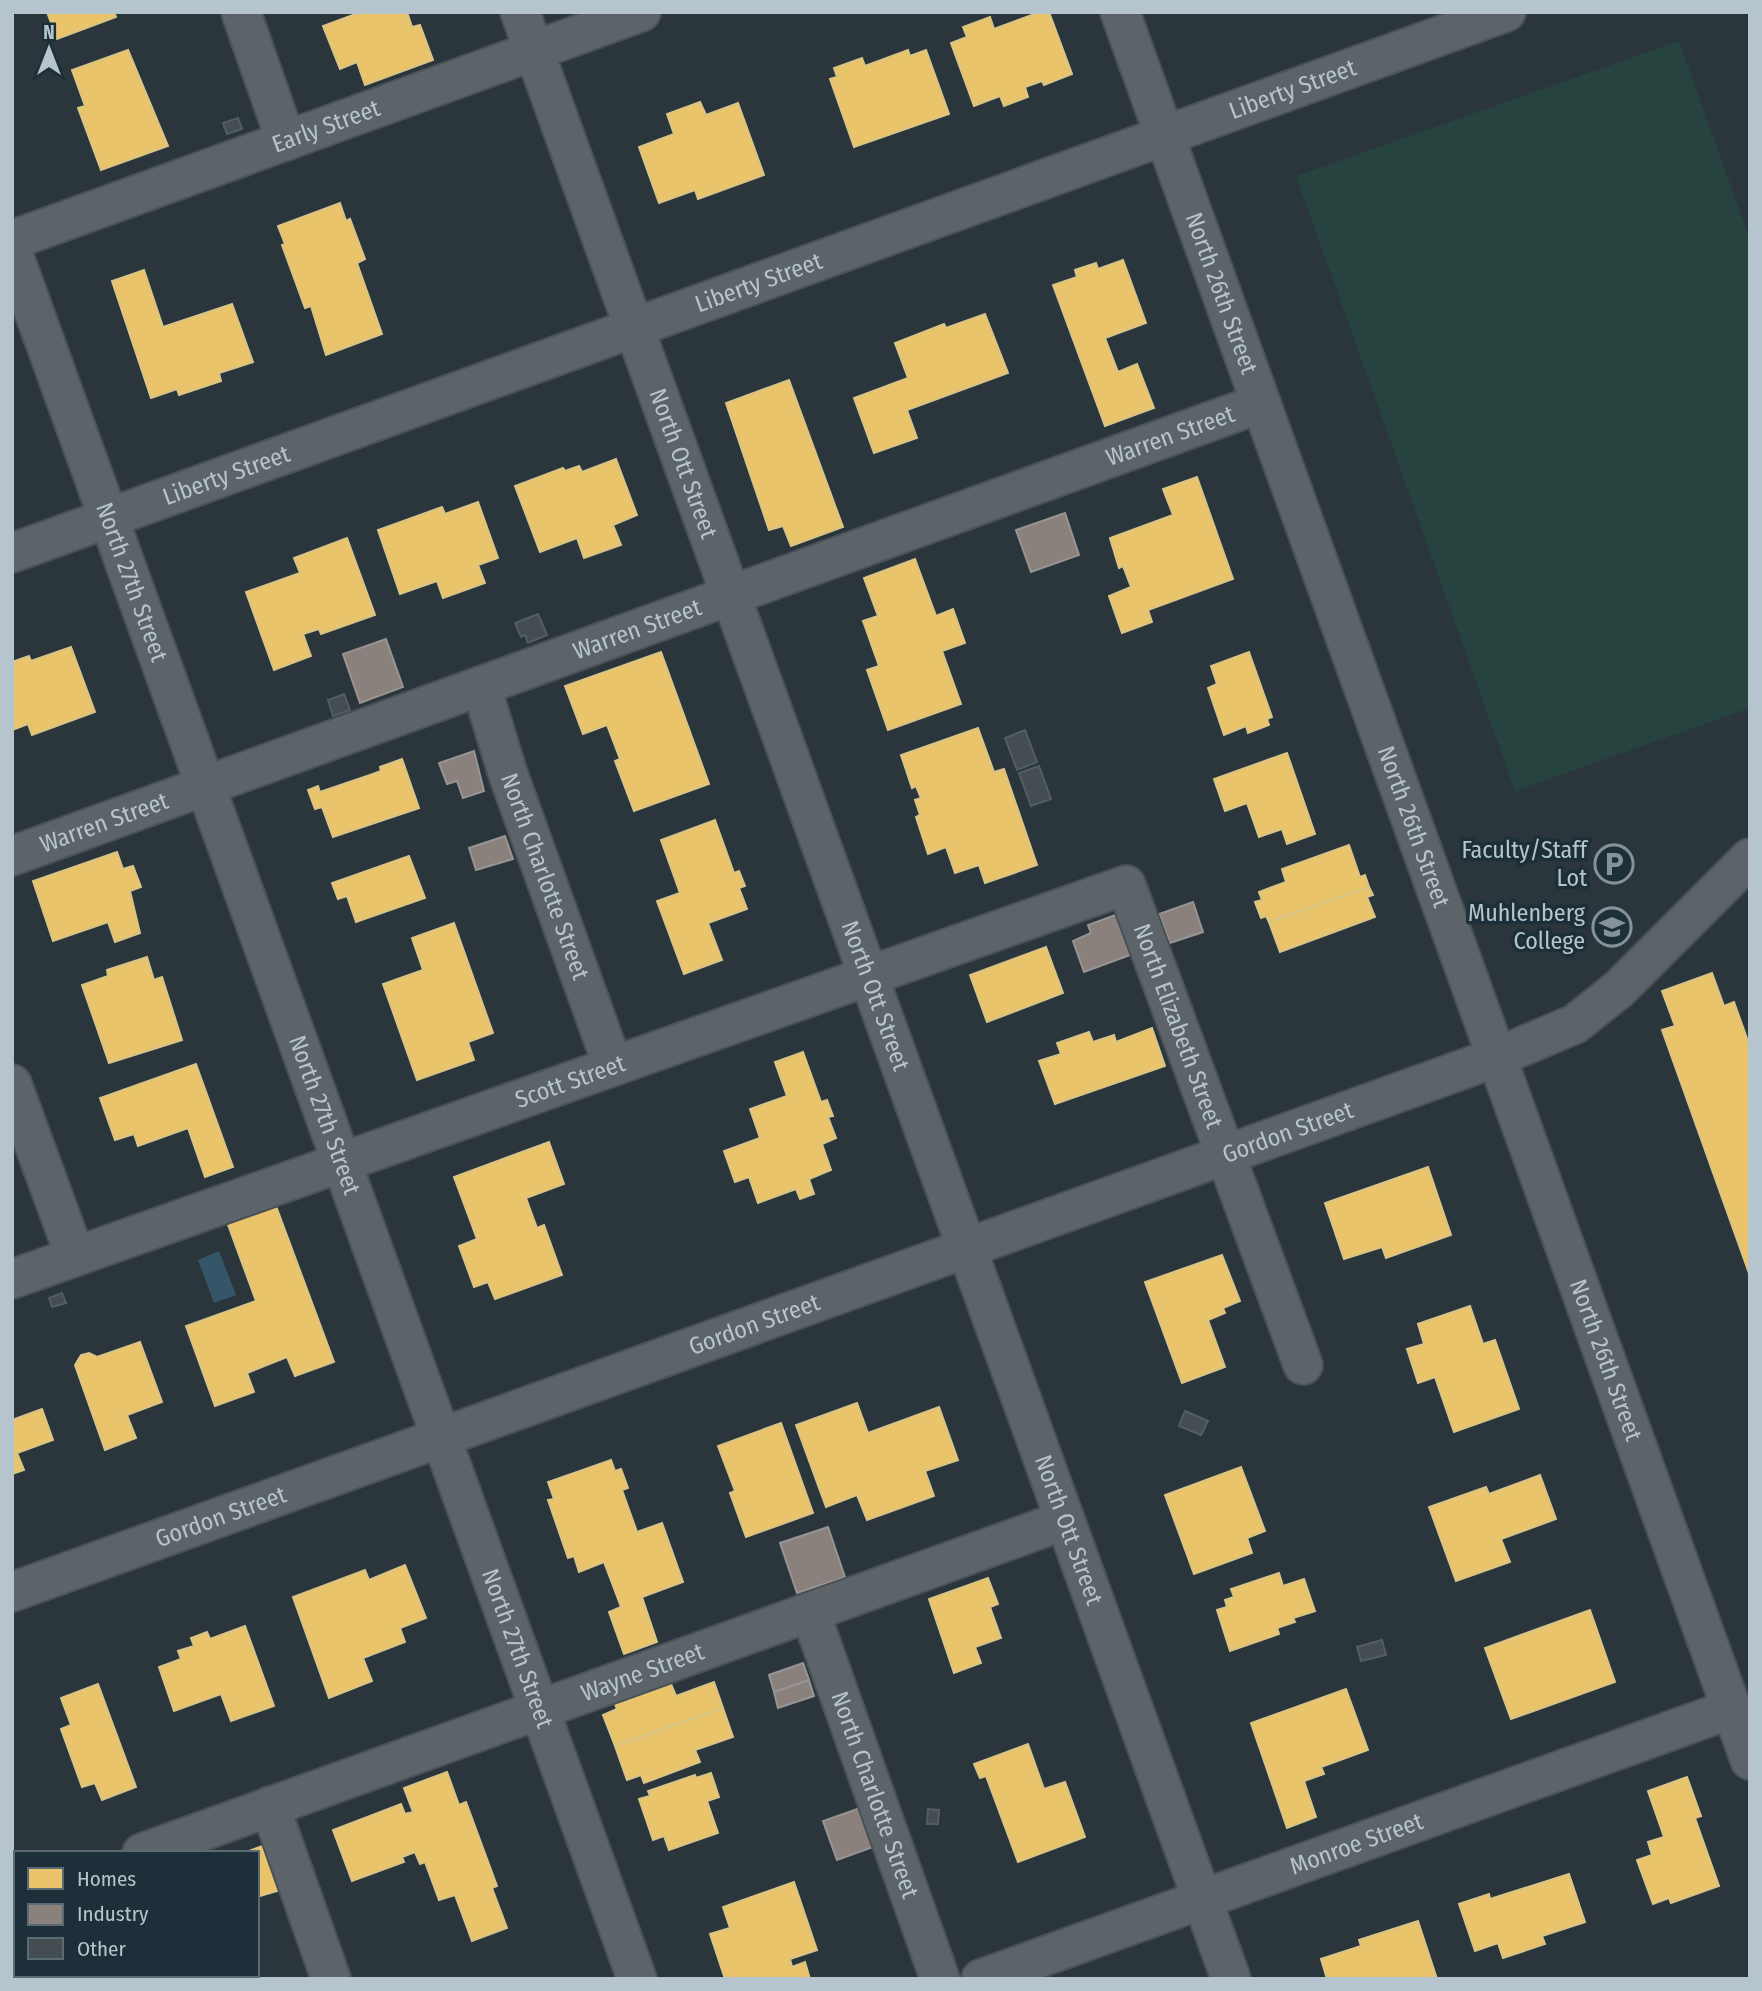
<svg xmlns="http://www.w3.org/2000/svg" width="1762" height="1991" viewBox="0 0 1762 1991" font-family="'Fira Sans Condensed',sans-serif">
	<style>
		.green { fill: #264340 }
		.water { fill: #355668 }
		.homes { fill: #e9c46a; stroke: #d9c488; stroke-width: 2 }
		.industry { fill: #8a817c; stroke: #979594; stroke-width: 2 }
		.building { fill: #434d52; stroke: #535e63; stroke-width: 2 }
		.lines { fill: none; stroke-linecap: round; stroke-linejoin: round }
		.minor-casing { stroke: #495156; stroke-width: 42 }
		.minor { stroke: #5c6469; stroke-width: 38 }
		.labels { text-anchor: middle; stroke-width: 7; stroke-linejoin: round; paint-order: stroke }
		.street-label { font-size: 24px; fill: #b5c4cd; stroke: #1d2f38 }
		.poi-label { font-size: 24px; fill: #b5c4cd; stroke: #1d2f38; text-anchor: end }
	</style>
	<rect width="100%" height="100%" fill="#2b363c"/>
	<path class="green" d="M1679,41l71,199v468l-235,83 -219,-615z"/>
	<path class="water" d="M219,1251l17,44 -22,8 -16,-43z"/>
	<g class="homes">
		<path d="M47,12h67l2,5 -59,22z"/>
		<path d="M361,12h46l5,15 8,-2 13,35 -68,25 -8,-23 -17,7 -17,-43z"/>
		<path d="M1040,12h9l23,62 -28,11 -2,-4 -17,6 3,10 -24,9 -4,-10 -26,10 -23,-63 16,-6 -4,-10 27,-10 4,12z"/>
		<path d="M128,50l40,96 -67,24 -23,-62 7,-2 -13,-36z"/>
		<path d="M908,50l2,6 16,-6 23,64 -95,33 -24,-68 7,-2 -3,-9 28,-10 3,8z"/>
		<path d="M700,102l6,13 32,-12 26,72 -66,24 -3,-9 -36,13 -20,-56 35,-13 -7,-20z"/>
		<path d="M340,203l6,18 4,-2 15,40 -8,4 25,71 -56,21 -15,-49 -6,2 -23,-63 3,-1 -7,-18z"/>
		<path d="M1123,260l23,63 -41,15 13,34 19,-8 17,44 -49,18 -52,-141 24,-8 -2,-7 21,-7 2,6z"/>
		<path d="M144,270l19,57 69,-23 21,58 -34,11 2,8 -42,14 -2,-6 -26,9 -39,-117z"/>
		<path d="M985,314l23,59 -101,37 10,28 -43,15 -20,-55 54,-20 -13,-35 49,-19 2,4z"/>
		<path d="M789,380l54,147 -52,19 -8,-20 -14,4 -43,-127z"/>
		<path d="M616,459l21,56 -24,10 8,20 -37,13 -7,-20 -37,14 -25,-66 48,-18 2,3 14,-5 3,6z"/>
		<path d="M1197,477l36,102 -85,31 4,12 -30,11 -13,-37 22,-9 -8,-21 -4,2 -9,-30 63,-23 -10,-26z"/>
		<path d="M478,502l20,56 -20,7 7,18 -42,15 -6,-17 -37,13 -22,-64 64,-23 3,7z"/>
		<path d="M347,538l28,77 -54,19 -2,-5 -16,5 8,22 -37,14 -28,-78 54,-19 -6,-15z"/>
		<path d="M915,559l21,57 17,-7 12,34 -23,8 19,53 -73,26 -21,-60 12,-4 -16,-45 15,-5 -14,-38z"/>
		<path d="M71,647l24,65 -63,23 -4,-11 -16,6v-68l17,-6 2,5z"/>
		<path d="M661,652l48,132 -75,27 -19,-50 5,-2 -13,-34 -24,9 -18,-48z"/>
		<path d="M1249,652l23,65 -5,2 2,6 -21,8 -2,-7 -22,9 -16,-47 9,-4 -6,-18z"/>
		<path d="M978,728l16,44 10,-3 33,96 -52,18 -6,-18 -24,8 -9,-26 -18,7 -12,-37 4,-2 -5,-15 6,-2 -5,-12 -4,2 -11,-33z"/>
		<path d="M1287,753l28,81 -28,10 -5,-15 -23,8 -12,-34 -22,8 -11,-32z"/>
		<path d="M402,759l17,49 -86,29 -11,-30 -7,2 -7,-19 10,-4 2,6 50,-17 11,-4 -1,-4z"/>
		<path d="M715,820l19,53 5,-2 6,15 -6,2 8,21 -39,14 14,37 -38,14 -27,-73 23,-8 -19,-53z"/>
		<path d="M1349,845l11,32 5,-2 4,12 -100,35 -3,-6 -5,2 -6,-16 7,-2 -3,-8 27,-10 -4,-13z"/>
		<path d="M117,852l6,17 10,-3 8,21 -11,4 10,42 -25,9 -7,-20 -55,19 -20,-60z"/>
		<path d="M409,856l16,42 -69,24 -9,-26 -9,3 -6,-16z"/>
		<path d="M1369,887l4,8 -6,2 8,20 -95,35 -11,-30z"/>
		<path d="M454,923l39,110 -25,9 6,18 -57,20 -34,-96 40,-14 -11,-32z"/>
		<path d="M1046,947l17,46 -76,29 -17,-47z"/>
		<path d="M147,957l7,23 8,-3 20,63 -73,23 -27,-78 26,-9 -1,-6z"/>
		<path d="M1712,973l12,33 10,-4 16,45v229l-88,-246 13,-4 -13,-35z"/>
		<path d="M1152,1028l13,38 -110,38 -16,-43 22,-7 -4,-11 32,-11 4,10 21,-7 2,7z"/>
		<path d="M803,1052l18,50 6,-2 6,16 -5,1 8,21 -14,6 9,26 -22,9 5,15 -14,5 -4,-10 -38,14 -9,-26 -14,5 -11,-31 36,-13 -10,-29 37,-13 -12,-34z"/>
		<path d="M196,1064l37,103 -28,10 -17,-49 -50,18 -4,-12 -19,6 -15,-42z"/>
		<path d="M549,1142l15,42 -38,14 11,30 7,-3 18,50 -67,24 -7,-17 -14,5 -15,-41 18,-7 -23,-62z"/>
		<path d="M1428,1167l23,68 -65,23 -4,-11 -38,12 -19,-56z"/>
		<path d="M276,1206l58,156 -39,14 -8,-19 -40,16 7,19 -39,14 -29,-80 70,-25 -29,-79z"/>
		<path d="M1222,1255l18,46 -17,7 2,5 -17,7 17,47 -43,16 -37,-101z"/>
		<path d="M1470,1306l13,38 12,-4 24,69 -65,23 -19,-55 -17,6 -11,-34 17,-5 -6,-20z"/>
		<path d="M140,1342l22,60 -35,13 9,23 -31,12 -30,-85 6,-10 8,-2 8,4z"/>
		<path d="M857,1403l11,30 71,-26 19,53 -33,11 9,25 -67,24 -10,-25 -31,12 -30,-82z"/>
		<path d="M42,1409l11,31 -36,13 7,17 -12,4v-54z"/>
		<path d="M781,1423l32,90 -67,24 -16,-44 5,-2 -17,-45z"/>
		<path d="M611,1460l4,11 6,-2 7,19 -6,2 15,42 25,-9 21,59 -41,15 15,45 -33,12 -15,-42 12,-5 -17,-45 -25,10 -5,-16 -6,2 -20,-58 6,-1 -6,-17z"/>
		<path d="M1241,1467l24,64 -18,7 5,15 -58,21 -29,-79z"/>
		<path d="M1540,1475l16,44 -55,20 9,23 -54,19 -27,-74 57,-20 3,7z"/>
		<path d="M405,1565l21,53 -26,10 5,14 -42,16 9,23 -43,17 -36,-101 72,-27 4,10z"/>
		<path d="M1279,1573l4,13 21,-7 11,32 -22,7 2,4 -18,6 2,6 -49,17 -13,-41 10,-3 -2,-7 9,-3 -3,-8z"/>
		<path d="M988,1578l10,26 -8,3 11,31 -26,9 6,16 -27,10 -25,-74z"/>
		<path d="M1590,1610l25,72 -104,37 -26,-71z"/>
		<path d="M245,1626l29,80 -43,15 -10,-27 -47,17 -15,-44 22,-8 -3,-8 16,-5 -3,-8 16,-6 3,7z"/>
		<path d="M714,1682l9,26 -108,38 -12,-31 14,-6 -2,-5 56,-20 5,12z"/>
		<path d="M98,1684l38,103 -34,13 -7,-17 -13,4 -21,-58 10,-4 -10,-27z"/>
		<path d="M1346,1689l22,61 -47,17 3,7 -20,7 12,36 -29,11 -36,-105z"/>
		<path d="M723,1708l10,29 -38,13 5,12 -56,21 -3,-8 -14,5 -12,-34z"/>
		<path d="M1028,1744l16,45 21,-7 20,55 -67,25 -32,-86 -6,2 -6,-14z"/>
		<path d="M447,1772l12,33 7,-3 31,84 -5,2 15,40 -35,13 -17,-46 -16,5 -14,-38 -5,2 -5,-12 -13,5 2,5 -52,19 -19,-51 68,-26 4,10 8,-2 -9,-24z"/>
		<path d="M711,1773l8,24 -12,4 11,32 -49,17 -5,-14 -11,4 -14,-41 11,-3 -2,-5 47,-16 1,3z"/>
		<path d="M1687,1777l14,39 -6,2 24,68 -48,17 -2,-5 -16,6 -16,-44 15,-5 -4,-13 16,-5 -16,-46z"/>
		<path d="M265,1845l15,45 -23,7v-44h-13z"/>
		<path d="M1569,1874l16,48 -43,14 3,8 -42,14 -5,-15 -23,8 -16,-47 30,-10 1,5z"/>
		<path d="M794,1882l23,68 -27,9 2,8 13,-5 5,17h-85l-15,-45 20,-6 -7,-21z"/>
		<path d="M1418,1921l19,58h-110l-6,-20 40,-13 -2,-6z"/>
		<path d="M166,1975h82l1,4h-82z"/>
	</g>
	<g class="industry">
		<path d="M1065,513l14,42 -48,17 -15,-42z"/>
		<path d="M386,639l17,48 -43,16 -17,-49z"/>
		<path d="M474,751l10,40 -21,7 -6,-17 -10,3 -8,-21z"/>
		<path d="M505,836l8,23 -37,11 -7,-22z"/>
		<path d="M1193,902l10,30 -33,11 -11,-29z"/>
		<path d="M1118,914l15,40 -49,18 -11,-31 18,-8 -3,-8z"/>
		<path d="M828,1527l17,50 -48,16 -17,-50z"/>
		<path d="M803,1663l6,17 -35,12 -5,-17z"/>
		<path d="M809,1680l5,16 -36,12 -4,-16z"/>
		<path d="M863,1807l13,39 -39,14 -14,-39z"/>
	</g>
	<g class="building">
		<path d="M238,118l4,11 -15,5 -4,-11z"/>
		<path d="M538,614l9,21 -19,8 -3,-8 -4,2 -6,-14z"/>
		<path d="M344,694l6,16 -17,6 -5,-16z"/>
		<path d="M1025,730l12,32 -20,8 -12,-32z"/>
		<path d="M1039,766l12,33 -20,7 -12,-33z"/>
		<path d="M62,1293l4,10 -14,4 -3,-9z"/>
		<path d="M1185,1411l23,10 -7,14 -22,-9z"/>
		<path d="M1382,1640l4,15 -25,6 -4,-14z"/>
		<path d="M928,1809l11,1 -1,14h-11z"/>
	</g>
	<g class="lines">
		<g class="minor-casing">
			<g id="minor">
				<path d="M241,12l45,129"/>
				<path id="s1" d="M520,12l711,1967"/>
				<path id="s2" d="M1120,12l630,1748"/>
				<path id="s3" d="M12,240l629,-228"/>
				<path id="s4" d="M12,251l625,1728"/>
				<path id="s5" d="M12,553l1494,-541"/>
				<path id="s6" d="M481,686l27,88 105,292"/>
				<path id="s7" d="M12,856l1249,-453"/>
				<path d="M12,1084l63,172"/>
				<path id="s8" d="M12,1279l1114,-394 177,480"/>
				<path id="s9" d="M12,1592l1485,-535 78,-33 44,-35 131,-131"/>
				<path id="s10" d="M810,1612l130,367"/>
				<path d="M270,1806l61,173"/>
				<path id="s11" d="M142,1853l923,-333"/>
				<path d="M12,1893l4,9"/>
				<path d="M42,1975l2,4"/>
				<path id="s12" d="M981,1979l750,-270"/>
			</g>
		</g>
		<use href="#minor" class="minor"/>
	</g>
	<defs>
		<g id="parking-ring" transform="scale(2.0125)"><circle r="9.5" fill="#1d2f38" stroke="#85929a" stroke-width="1.5"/><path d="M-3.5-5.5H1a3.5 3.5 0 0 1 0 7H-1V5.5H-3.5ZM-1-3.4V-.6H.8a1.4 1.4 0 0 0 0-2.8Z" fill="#85929a"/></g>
		<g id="university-ring" transform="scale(2.0125)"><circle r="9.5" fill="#1d2f38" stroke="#85929a" stroke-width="1.5"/><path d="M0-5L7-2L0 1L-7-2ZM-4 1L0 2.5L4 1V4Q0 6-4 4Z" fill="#85929a"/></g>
	</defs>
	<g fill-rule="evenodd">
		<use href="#parking-ring" x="1614" y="864"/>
		<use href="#university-ring" x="1612" y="927"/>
	</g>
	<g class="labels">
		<g class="street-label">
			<text dy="8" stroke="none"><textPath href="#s5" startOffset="1362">Liberty Street</textPath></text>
			<text dy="8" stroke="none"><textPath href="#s3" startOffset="334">Early Street</textPath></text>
			<text dy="8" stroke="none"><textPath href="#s5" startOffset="794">Liberty Street</textPath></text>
			<text dy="8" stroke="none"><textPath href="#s2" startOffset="299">North 26th Street</textPath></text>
			<text dy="8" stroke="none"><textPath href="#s7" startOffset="1232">Warren Street</textPath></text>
			<text dy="8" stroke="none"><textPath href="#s1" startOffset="480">North Ott Street</textPath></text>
			<text dy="8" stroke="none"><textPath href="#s5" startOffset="228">Liberty Street</textPath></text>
			<text dy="8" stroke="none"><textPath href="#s4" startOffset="352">North 27th Street</textPath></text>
			<text dy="8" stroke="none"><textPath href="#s7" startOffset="665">Warren Street</textPath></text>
			<text dy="8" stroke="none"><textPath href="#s7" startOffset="98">Warren Street</textPath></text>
			<text dy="8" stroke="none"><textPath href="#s2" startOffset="866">North 26th Street</textPath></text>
			<text dy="8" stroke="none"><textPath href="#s6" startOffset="201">North Charlotte Street</textPath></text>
			<text dy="8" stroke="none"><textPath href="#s1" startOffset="1046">North Ott Street</textPath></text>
			<text dy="8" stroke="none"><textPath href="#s8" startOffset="1332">North Elizabeth Street</textPath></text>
			<text dy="8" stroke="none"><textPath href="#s8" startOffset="592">Scott Street</textPath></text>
			<text dy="8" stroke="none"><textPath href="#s4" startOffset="919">North 27th Street</textPath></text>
			<text dy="8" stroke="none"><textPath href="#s9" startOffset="1356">Gordon Street</textPath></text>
			<text dy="8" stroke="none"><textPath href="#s9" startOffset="789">Gordon Street</textPath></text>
			<text dy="8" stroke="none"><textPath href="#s2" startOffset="1433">North 26th Street</textPath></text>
			<text dy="8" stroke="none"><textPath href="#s9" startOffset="222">Gordon Street</textPath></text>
			<text dy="8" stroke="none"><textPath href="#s1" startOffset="1614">North Ott Street</textPath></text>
			<text dy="8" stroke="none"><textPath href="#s4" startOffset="1486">North 27th Street</textPath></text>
			<text dy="8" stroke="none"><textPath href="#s11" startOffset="532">Wayne Street</textPath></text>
			<text dy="8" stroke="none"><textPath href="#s10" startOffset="194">North Charlotte Street</textPath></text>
			<text dy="8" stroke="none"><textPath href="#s12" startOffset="399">Monroe Street</textPath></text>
		</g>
		<g class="poi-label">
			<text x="1587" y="858">Faculty/Staff<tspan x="1587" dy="28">Lot</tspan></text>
			<text x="1585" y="921">Muhlenberg<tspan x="1585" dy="28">College</tspan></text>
		</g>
	</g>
	<rect width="1762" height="1991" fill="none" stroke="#b5c4cd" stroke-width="28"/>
	<rect x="14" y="1851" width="245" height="126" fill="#1d2f38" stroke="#5a6b74" stroke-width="2"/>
	<rect x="28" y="1868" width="35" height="21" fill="#e9c46a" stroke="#5a6b74" stroke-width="2"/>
	<text x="77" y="1886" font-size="21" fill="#b5c4cd">Homes</text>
	<rect x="28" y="1904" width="35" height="21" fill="#8a817c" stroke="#5a6b74" stroke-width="2"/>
	<text x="77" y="1921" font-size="21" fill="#b5c4cd">Industry</text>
	<rect x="28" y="1938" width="35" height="21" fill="#434d52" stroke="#5a6b74" stroke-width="2"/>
	<text x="77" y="1956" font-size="21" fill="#b5c4cd">Other</text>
	<g transform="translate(49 49)" stroke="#1d2f38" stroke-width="5" paint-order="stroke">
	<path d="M0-5L12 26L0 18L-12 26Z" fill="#b5c4cd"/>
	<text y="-10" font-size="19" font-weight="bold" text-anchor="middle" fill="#b5c4cd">N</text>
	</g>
</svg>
